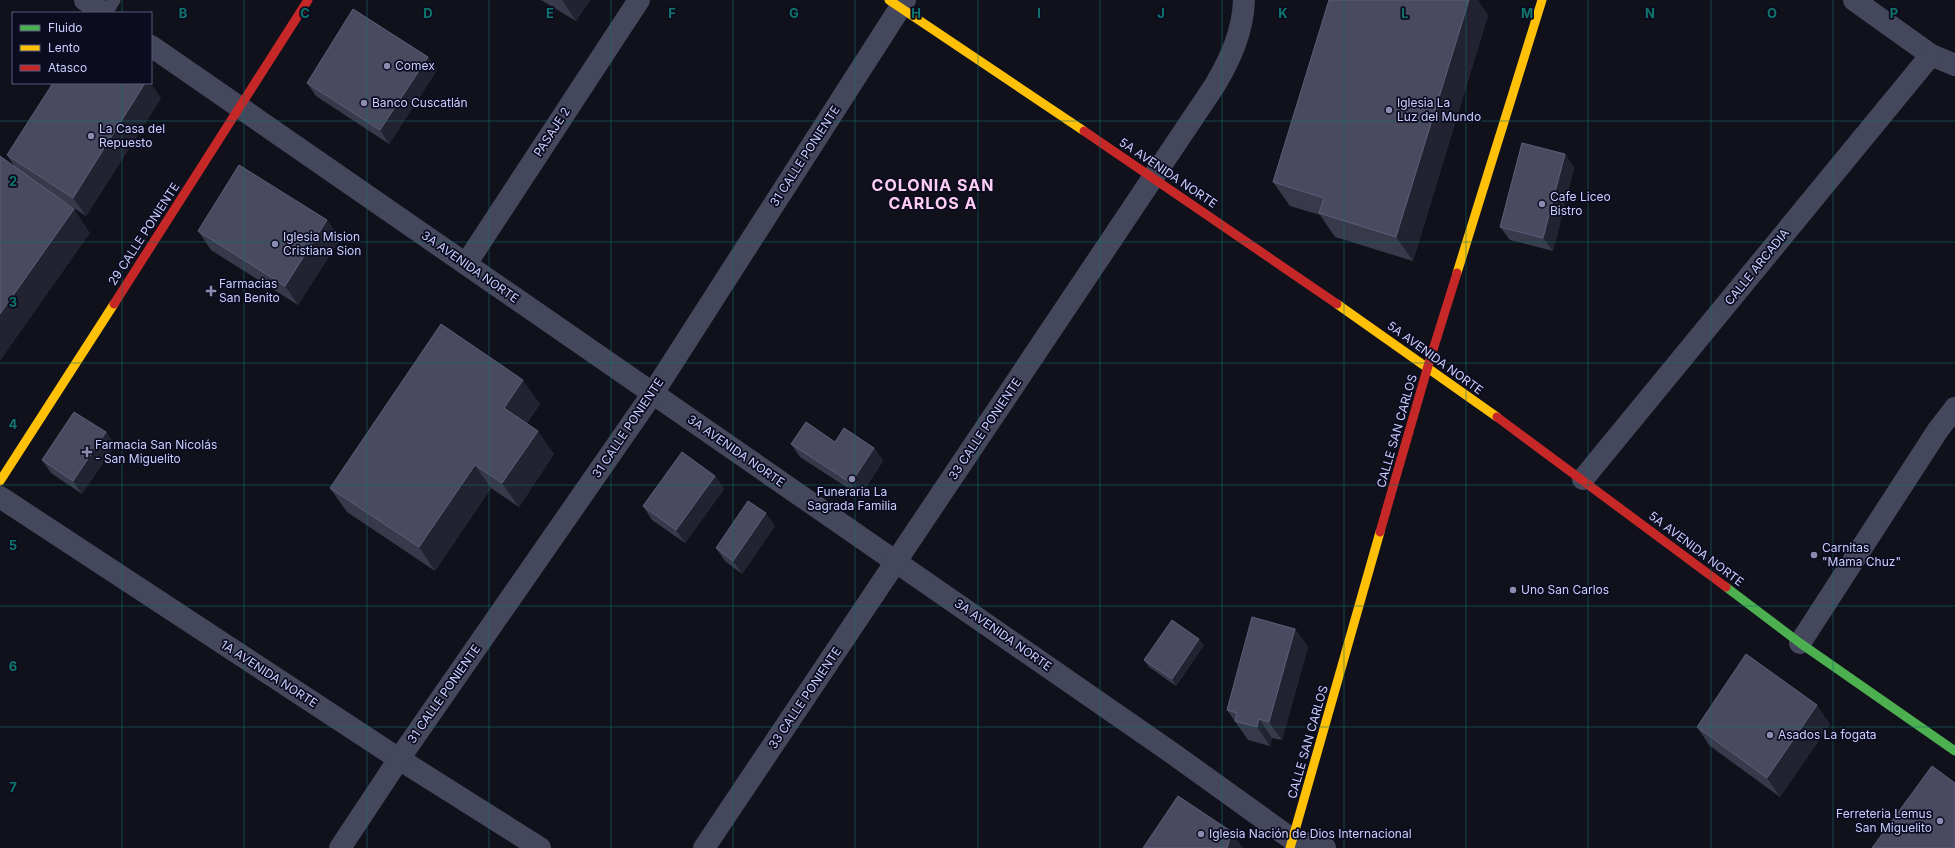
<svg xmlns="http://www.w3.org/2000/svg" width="1955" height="848" viewBox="0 0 1955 848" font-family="Inter,sans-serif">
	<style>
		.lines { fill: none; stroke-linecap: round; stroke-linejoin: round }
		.lane { stroke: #45475d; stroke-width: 13 }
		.street { stroke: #45475d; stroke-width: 22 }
		.fast { stroke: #4caf50; stroke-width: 9 }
		.slow { stroke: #ffc107; stroke-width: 9 }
		.jam { stroke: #c62828; stroke-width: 9 }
		.wall { fill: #39394c }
		.shaded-wall { fill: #222231 }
		.building { fill: #494960; stroke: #5d5e79 }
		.grid { fill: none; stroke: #0f766e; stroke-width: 1; stroke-opacity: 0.55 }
		.poi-dot { fill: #8b8cb0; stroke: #0c0c21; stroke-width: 1.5 }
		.labels { text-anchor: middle; stroke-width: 3.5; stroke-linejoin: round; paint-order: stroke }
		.poi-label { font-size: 12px; fill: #ccceff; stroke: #0c0c21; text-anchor: start }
		.street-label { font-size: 12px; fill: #ccceff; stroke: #0c0c21 }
		.district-label { font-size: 16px; font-weight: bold; letter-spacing: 1px; fill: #ffcef5; stroke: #0c0c21 }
		.grid-label { font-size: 13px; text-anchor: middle; font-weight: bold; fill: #0f766e; stroke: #0c0c21; stroke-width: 3.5; stroke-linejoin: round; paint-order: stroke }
	</style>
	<rect width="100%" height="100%" fill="#11111c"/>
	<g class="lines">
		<path class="lane" d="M106,13l8,-13"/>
		<g class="street">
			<path d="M85,0l19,13"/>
			<path d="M1854,0l77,55 24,10"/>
			<path d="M151,46l1021,707 121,87 32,8"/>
			<path d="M466,264l173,-264"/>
			<path d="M1583,479l348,-424"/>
			<path d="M0,497l399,262 141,89"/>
			<path d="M1800,643l138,-213 17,-22"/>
			<path d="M340,848l59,-89 254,-366 252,-393"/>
			<path d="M704,848l511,-763c16,-27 28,-54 29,-85"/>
		</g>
		<path class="fast" d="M1726,587l74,56 155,108"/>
		<g class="slow">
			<path d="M889,0l195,131"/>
			<path d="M1457,273l85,-273"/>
			<path d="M1337,304l160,113"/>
			<path d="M0,481l114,-177"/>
			<path d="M1290,848l90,-316"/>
		</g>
		<g class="jam">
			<path d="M1084,131l253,173"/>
			<path d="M114,304l194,-304"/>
			<path d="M1497,417l229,170"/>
			<path d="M1380,532l48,-166 29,-93"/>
		</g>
	</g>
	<g class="wall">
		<path d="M541,0h49l-14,21z"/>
		<path d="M1488,15l-75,246 -78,-24 -15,-22 -30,-9 -17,-24z"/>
		<path d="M428,57l9,13 -48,74 -73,-48 -9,-13z"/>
		<path d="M161,98l-75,118 -20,-13 24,30 -75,-66 -8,-12z"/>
		<path d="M1565,154l9,14 -21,83 -43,-11 -10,-13z"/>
		<path d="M327,220l13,19 -42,66 -87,-55 -13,-19z"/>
		<path d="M540,404l-13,19 27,31 -35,53 -28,-19 -56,83 -88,-59 -17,-24z"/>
		<path d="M106,432l9,13 -33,49 -31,-21 -9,-13z"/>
		<path d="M835,442l39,6 9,13 -23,35 -60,-39 -9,-13z"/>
		<path d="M715,476l9,13 -39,54 -33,-23 -9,-14z"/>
		<path d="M775,526l-33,48 -17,-13 -9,-13z"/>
		<path d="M1295,629l13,18 -26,93 -10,-2 -2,8 -22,-6 -21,-30z"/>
		<path d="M1204,645l-28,41 -27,-19 -5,-7z"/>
		<path d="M1830,724l-50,73 -70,-51 -13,-19z"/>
	</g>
	<g class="shaded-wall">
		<path d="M562,0h28l-14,21z"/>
		<path d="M1469,0h9l10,15 -75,246 -17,-24z"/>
		<path d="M428,57l9,13 -48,74 -9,-14z"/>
		<path d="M145,83h6l10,15 -75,118 -13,-18z"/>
		<path d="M1565,154l9,14 -21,83 -10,-13z"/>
		<path d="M74,209l16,24 -90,128v-47z"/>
		<path d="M327,220l13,19 -42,66 -13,-19z"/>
		<path d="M523,380l17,24 -19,28 -17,-24z"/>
		<path d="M538,431l16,23 -35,53 -17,-24z"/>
		<path d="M106,432l9,13 -33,49 -9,-13z"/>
		<path d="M874,448l9,13 -23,35 -9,-13z"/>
		<path d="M475,465l16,23 -56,83 -16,-24z"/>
		<path d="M715,476l9,13 -39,54 -9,-13z"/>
		<path d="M766,513l9,13 -33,48 -9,-13z"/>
		<path d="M1295,629l13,18 -26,93 -13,-18z"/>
		<path d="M1199,639l5,6 -28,41 -4,-7z"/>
		<path d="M1817,705l13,19 -50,73 -13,-19z"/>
		<path d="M1259,719l13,19 -2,8 -13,-19z"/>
		<path d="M1232,832l11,16h-16z"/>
	</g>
	<g class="building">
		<path d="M1329,0h140l-73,237 -77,-24 5,-15 -51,-16z"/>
		<path d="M353,9l75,48 -48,73 -73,-47z"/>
		<path d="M53,83h92l-72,115 -66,-43z"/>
		<path d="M1522,143l43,11 -22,84 -43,-11z"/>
		<path d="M0,156l74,53 -74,105z"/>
		<path d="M239,165l88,55 -42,66 -87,-55z"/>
		<path d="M441,324l82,56 -19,28 34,23 -36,52 -27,-18 -56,82 -89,-59z"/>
		<path d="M74,412l32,20 -33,49 -31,-21z"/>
		<path d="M806,422l29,20 9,-14 30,20 -23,35 -60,-39z"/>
		<path d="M682,452l33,24 -39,54 -33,-24z"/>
		<path d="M748,501l18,12 -33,48 -17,-13z"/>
		<path d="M1252,617l43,12 -26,93 -10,-3 -2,8 -22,-6 2,-8 -10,-3z"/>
		<path d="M1172,620l27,19 -27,40 -28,-19z"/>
		<path d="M1746,654l71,51 -50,73 -70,-51z"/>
		<path d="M1932,766l23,17v65h-83z"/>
		<path d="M1178,796l54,36 -5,16h-84z"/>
	</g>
	<path class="grid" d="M122,0v13M244,0v848M367,0v848M489,0v848M611,0v848M733,0v848M855,0v848M978,0v848M1100,0v848M1222,0v848M1344,0v848M1466,0v848M1588,0v848M1711,0v848M1833,0v848M122,83v765M0,121h1955M0,242h1955M0,363h1955M0,485h1955M0,606h1955M0,727h1955"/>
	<g class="poi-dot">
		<circle cx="387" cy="66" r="4"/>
		<circle cx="364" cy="103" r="4"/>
		<circle cx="1389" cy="110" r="4"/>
		<circle cx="91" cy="136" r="4"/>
		<circle cx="1542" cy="204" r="4"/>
		<circle cx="275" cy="244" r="4"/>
		<path d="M209 285h4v4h4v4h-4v4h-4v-4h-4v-4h4z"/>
		<path d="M85 446h4v4h4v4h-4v4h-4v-4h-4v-4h4z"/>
		<circle cx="852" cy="479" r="4"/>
		<circle cx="1814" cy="555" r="4"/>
		<circle cx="1513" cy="590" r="4"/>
		<circle cx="1770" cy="735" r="4"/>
		<circle cx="1940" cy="821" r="4"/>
		<circle cx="1201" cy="834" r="4"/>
	</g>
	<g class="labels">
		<g class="poi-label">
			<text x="395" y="70">Comex</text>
			<text x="372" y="107">Banco Cuscatlán</text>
			<text x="1397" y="107">Iglesia La<tspan x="1397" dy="14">Luz del Mundo</tspan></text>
			<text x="99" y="133">La Casa del<tspan x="99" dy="14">Repuesto</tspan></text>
			<text x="1550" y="201">Cafe Liceo<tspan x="1550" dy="14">Bistro</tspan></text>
			<text x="283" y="241">Iglesia Mision<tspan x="283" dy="14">Cristiana Sion</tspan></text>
			<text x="219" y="288">Farmacias<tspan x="219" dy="14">San Benito</tspan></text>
			<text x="95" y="449">Farmacia San Nicolás<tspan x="95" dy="14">- San Miguelito</tspan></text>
			<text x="852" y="496" text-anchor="middle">Funeraria La<tspan x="852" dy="14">Sagrada Familia</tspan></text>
			<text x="1822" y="552">Carnitas<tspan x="1822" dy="14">"Mama Chuz"</tspan></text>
			<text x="1521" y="594">Uno San Carlos</text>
			<text x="1778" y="739">Asados La fogata</text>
			<text x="1932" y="818" text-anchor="end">Ferreteria Lemus<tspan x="1932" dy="14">San Miguelito</tspan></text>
			<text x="1209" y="838">Iglesia Nación de Dios Internacional</text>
		</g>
		<g class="street-label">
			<text transform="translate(552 132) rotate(-57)" y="4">PASAJE 2</text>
			<text transform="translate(805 156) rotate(-57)" y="4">31 CALLE PONIENTE</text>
			<text transform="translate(1168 173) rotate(34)" y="4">5A AVENIDA NORTE</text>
			<text transform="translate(144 234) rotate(-57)" y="4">29 CALLE PONIENTE</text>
			<text transform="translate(470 267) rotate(35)" y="4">3A AVENIDA NORTE</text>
			<text transform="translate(1757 267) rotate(-51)" y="4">CALLE ARCADIA</text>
			<text transform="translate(1435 358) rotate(36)" y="4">5A AVENIDA NORTE</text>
			<text transform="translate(628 428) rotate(-56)" y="4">31 CALLE PONIENTE</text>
			<text transform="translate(985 429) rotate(-56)" y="4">33 CALLE PONIENTE</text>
			<text transform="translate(1397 431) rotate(-74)" y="4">CALLE SAN CARLOS</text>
			<text transform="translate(736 451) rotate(35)" y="4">3A AVENIDA NORTE</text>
			<text transform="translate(1696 549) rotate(37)" y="4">5A AVENIDA NORTE</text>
			<text transform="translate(1003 635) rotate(35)" y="4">3A AVENIDA NORTE</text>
			<text transform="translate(269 674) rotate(33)" y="4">1A AVENIDA NORTE</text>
			<text transform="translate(444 694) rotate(-55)" y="4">31 CALLE PONIENTE</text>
			<text transform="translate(805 698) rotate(-56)" y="4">33 CALLE PONIENTE</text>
			<text transform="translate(1308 742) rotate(-74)" y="4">CALLE SAN CARLOS</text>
		</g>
		<g class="district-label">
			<text x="933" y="191">COLONIA SAN<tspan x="933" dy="18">CARLOS A</tspan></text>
		</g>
	</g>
	<g class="grid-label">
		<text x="183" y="18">B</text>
		<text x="305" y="18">C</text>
		<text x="428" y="18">D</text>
		<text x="550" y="18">E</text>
		<text x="672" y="18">F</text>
		<text x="794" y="18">G</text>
		<text x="916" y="18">H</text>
		<text x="1039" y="18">I</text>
		<text x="1161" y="18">J</text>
		<text x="1283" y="18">K</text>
		<text x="1405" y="18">L</text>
		<text x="1527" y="18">M</text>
		<text x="1650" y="18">N</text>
		<text x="1772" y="18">O</text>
		<text x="1894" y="18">P</text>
		<text x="13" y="186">2</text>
		<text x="13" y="307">3</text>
		<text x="13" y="429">4</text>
		<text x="13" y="550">5</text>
		<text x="13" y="671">6</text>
		<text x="13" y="792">7</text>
	</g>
	<rect x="12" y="12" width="140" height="72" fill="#0c0c21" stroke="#595a7a"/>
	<rect x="20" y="25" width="20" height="6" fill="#4caf50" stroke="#595a7a"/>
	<text x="48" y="32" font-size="12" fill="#ccceff">Fluido</text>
	<rect x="20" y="45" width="20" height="6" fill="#ffc107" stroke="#595a7a"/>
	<text x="48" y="52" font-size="12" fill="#ccceff">Lento</text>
	<rect x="20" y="65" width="20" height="6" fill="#c62828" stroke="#595a7a"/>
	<text x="48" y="72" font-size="12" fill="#ccceff">Atasco</text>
</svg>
